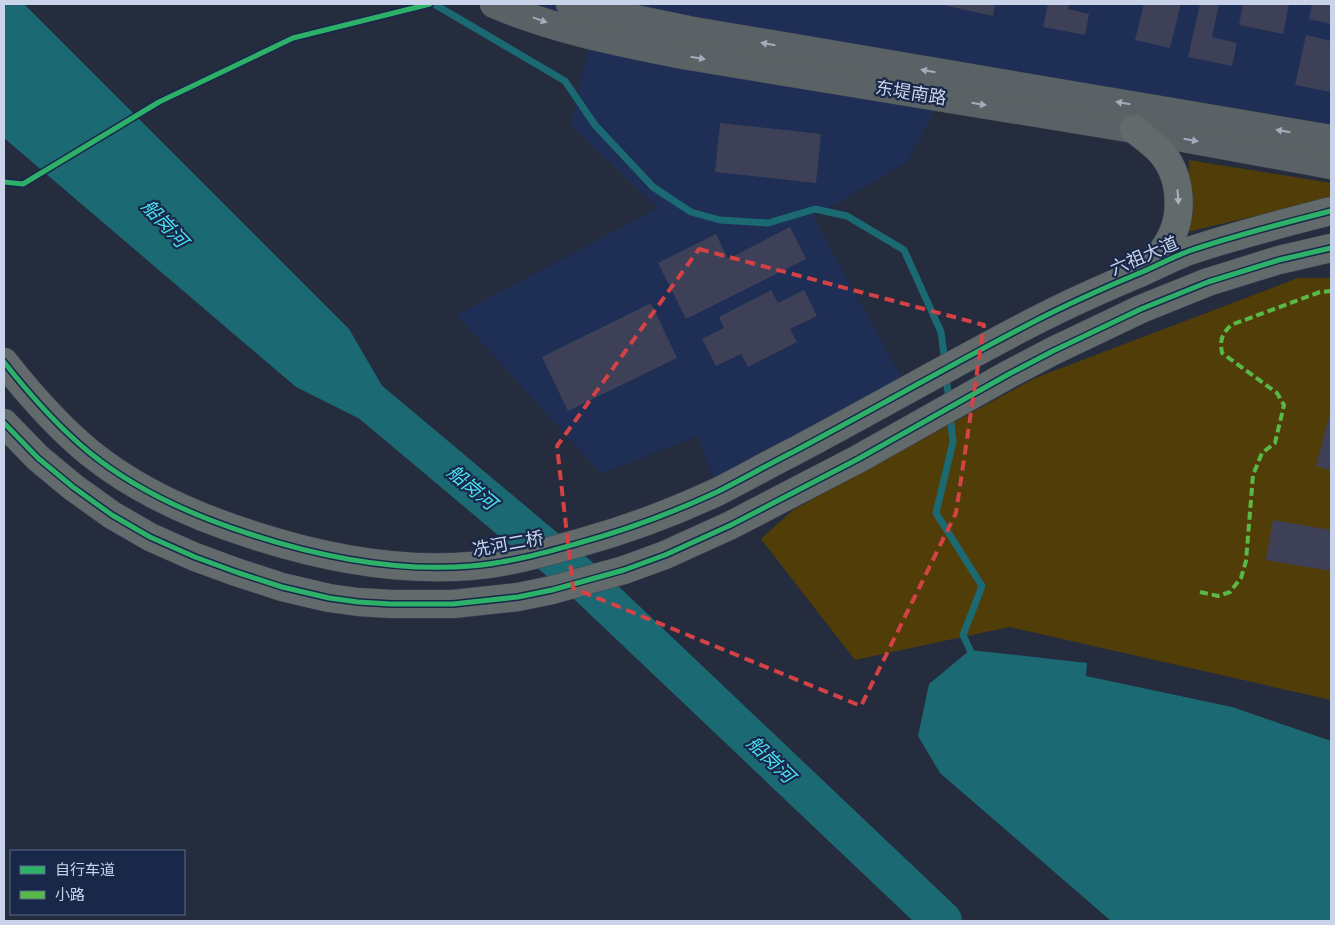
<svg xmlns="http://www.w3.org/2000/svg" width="1335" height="925" viewBox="0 0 1335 925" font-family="'Space Grotesk','Noto Sans SC',sans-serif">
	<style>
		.built { fill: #1e2e54 }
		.green { fill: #513d08 }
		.water { fill: #1b6972 }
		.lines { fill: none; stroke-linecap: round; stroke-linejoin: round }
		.stream { stroke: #1b6972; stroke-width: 7 }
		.river { stroke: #1b6972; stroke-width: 40 }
		.building { fill: #3e4057 }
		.secondary-casing { stroke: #414857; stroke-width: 29 }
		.primary-casing { stroke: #414857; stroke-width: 29 }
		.secondary { stroke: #5b6265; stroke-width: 28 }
		.primary { stroke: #626a6c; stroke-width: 28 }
		.quiet { stroke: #58b947; stroke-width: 4; stroke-dasharray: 8 4; stroke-linecap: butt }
		.cycleway-casing { stroke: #192749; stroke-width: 8 }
		.cycleway { stroke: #2db169; stroke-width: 5 }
		.oneway { fill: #a2acbb }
		.oneway2 { fill: #aab4c4 }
		.marked { fill: none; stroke: #d44245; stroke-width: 4; stroke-dasharray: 10 6; stroke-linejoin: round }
		.labels { text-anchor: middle; stroke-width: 4.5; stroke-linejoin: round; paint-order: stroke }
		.street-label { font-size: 18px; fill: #c9d4ea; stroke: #192749 }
		.water-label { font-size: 19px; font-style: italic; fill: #48e3f3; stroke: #192749 }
	</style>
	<rect width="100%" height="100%" fill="#242c3e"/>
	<path class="built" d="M494,4h837v162l-391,-66 -33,62 -94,55 95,172 -190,102 -20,-55 -97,38 -144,-159 201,-107 -87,-83 20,-90z"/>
	<g class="green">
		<path d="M1189,160l142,23v15l-144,34z"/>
		<path d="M1298,278h33v422l-322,-73 -154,33 -94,-121 32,-29 242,-132z"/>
	</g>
	<g class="water">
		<path d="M4,4h20l325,325 46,79 1,19 -14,3 -86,-43 -292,-249z"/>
		<path d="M970,650l117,13 -1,13 146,31 99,34v180h-220l-171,-148 -22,-37 11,-52z"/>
	</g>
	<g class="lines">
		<g class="stream">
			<path d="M434,4l131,77 30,44 58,62 38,25 29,8 48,3 47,-14 32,7 57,34 37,82 4,30"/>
			<path d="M946,375l3,27"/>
			<path d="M950,415l3,27 -17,71 46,73 -19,49 7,15"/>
		</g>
		<path class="river" d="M355,389l230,193 357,339"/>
	</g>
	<g class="building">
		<path d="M939,4h56l-2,12z"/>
		<path d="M1048,4h21l-1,5 21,5 -4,21 -42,-8z"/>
		<path d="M1144,4h37l-11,44 -35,-8z"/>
		<path d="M1200,4h19l-7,33 25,6 -5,23 -44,-9z"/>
		<path d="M1243,4h46l-6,30 -44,-9z"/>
		<path d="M1312,4h19v20l-22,-5z"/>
		<path d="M1306,35l25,6v51l-36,-7z"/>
		<path d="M720,123l101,11 -5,49 -101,-11z"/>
		<path d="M790,227l16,32 -120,60 -28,-56 58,-29 12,25z"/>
		<path d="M771,290l7,13 26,-13 13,26 -27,13 7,13 -49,25 -7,-13 -25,12 -14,-27 22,-11 -5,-11z"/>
		<path d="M651,303l26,55 -109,53 -26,-54z"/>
		<path d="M1331,409v61l-15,-4z"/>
		<path d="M1273,520l58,10v41l-65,-11z"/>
	</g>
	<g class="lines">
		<g class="secondary-casing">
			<g id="secondary">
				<path d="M494,4c61,26 125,38 189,51l451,74 197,36"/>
				<path d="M570,4l46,11 72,15 643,109"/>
			</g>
		</g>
		<g class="primary-casing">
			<g id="primary">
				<path d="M1134,129c8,7 17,13 24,20 25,25 27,69 8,97 -5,8 -12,14 -18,21"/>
				<path d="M4,362c26,33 53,64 86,91 47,38 106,64 163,82 71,23 144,37 218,31 37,-3 72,-13 108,-23 47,-13 93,-30 138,-51 26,-13 52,-28 78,-41 81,-43 159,-88 240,-130 35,-18 71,-34 107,-49 16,-7 31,-15 47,-21 47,-16 95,-28 142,-40"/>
				<path d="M4,423l34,35 35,29 39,28 38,22 45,20 41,15 46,15 47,11 29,4 33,2h62l65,-7 34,-7 72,-20 41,-15 66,-30 127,-66 151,-85 44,-23 88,-42 67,-27 71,-22 52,-12"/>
			</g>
		</g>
		<use href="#secondary" class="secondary"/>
		<use href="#primary" class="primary"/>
		<path class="quiet" d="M1200,592l18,4 12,-4 11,-14 5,-17 7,-86 9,-22 13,-10 9,-38 -7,-12 -55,-40c-2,-13 -1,-18 9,-28l89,-33 11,-1"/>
		<g class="cycleway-casing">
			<g id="cycleway">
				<path d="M4,182l19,2 136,-82 134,-64 137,-34"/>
				<path d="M4,362c26,33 53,64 86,91 47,38 106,64 163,82 71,23 144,37 218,31 37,-3 72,-13 108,-23 47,-13 93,-30 138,-51 26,-13 52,-28 78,-41 81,-43 159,-88 240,-130 35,-18 71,-34 107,-49 16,-7 31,-15 47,-21 47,-16 95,-28 142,-40"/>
				<path d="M4,423l34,35 35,29 39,28 38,22 45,20 41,15 46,15 47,11 29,4 33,2h62l65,-7 34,-7 72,-20 41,-15 66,-30 127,-66 151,-85 44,-23 88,-42 67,-27 71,-22 52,-12"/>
			</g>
		</g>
		<use href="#cycleway" class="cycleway"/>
	</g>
	<defs><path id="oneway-solid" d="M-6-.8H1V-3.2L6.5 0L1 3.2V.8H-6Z" transform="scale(1.25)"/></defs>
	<g class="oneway">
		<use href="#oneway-solid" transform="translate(540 20) rotate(20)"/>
		<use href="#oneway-solid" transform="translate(768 44) rotate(-170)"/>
		<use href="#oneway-solid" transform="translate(698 58) rotate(9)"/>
		<use href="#oneway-solid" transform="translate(928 71) rotate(-170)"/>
		<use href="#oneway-solid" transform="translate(1123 103) rotate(-170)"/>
		<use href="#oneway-solid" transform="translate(979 104) rotate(9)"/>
		<use href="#oneway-solid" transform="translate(1283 131) rotate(-170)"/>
		<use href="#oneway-solid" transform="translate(1191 140) rotate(10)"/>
	</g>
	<use class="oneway2" href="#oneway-solid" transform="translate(1178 197) rotate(86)"/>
	<path class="marked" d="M699,249l285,76 -28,188 -95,193 -288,-118 -16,-142z"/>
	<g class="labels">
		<g class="street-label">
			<text transform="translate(911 93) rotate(9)" y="6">东堤南路</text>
			<text transform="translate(1144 256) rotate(-23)" y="6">六祖大道</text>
			<text transform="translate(508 544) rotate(-10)" y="6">冼河二桥</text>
		</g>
		<g class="water-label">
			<text transform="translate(165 223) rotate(47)" y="7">船岗河</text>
			<text transform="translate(472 487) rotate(40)" y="7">船岗河</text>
			<text transform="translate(771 759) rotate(44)" y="7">船岗河</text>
		</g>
	</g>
	<rect width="1335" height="925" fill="none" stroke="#c9d4ea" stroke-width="10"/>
	<rect x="10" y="850" width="175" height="65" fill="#192749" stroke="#5f6c89"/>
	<rect x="20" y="866" width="25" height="8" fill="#2db169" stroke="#5f6c89"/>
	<text x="55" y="875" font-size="15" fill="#c9d4ea">自行车道</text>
	<rect x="20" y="891" width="25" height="8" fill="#58b947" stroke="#5f6c89"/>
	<text x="55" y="900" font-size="15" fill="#c9d4ea">小路</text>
</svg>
